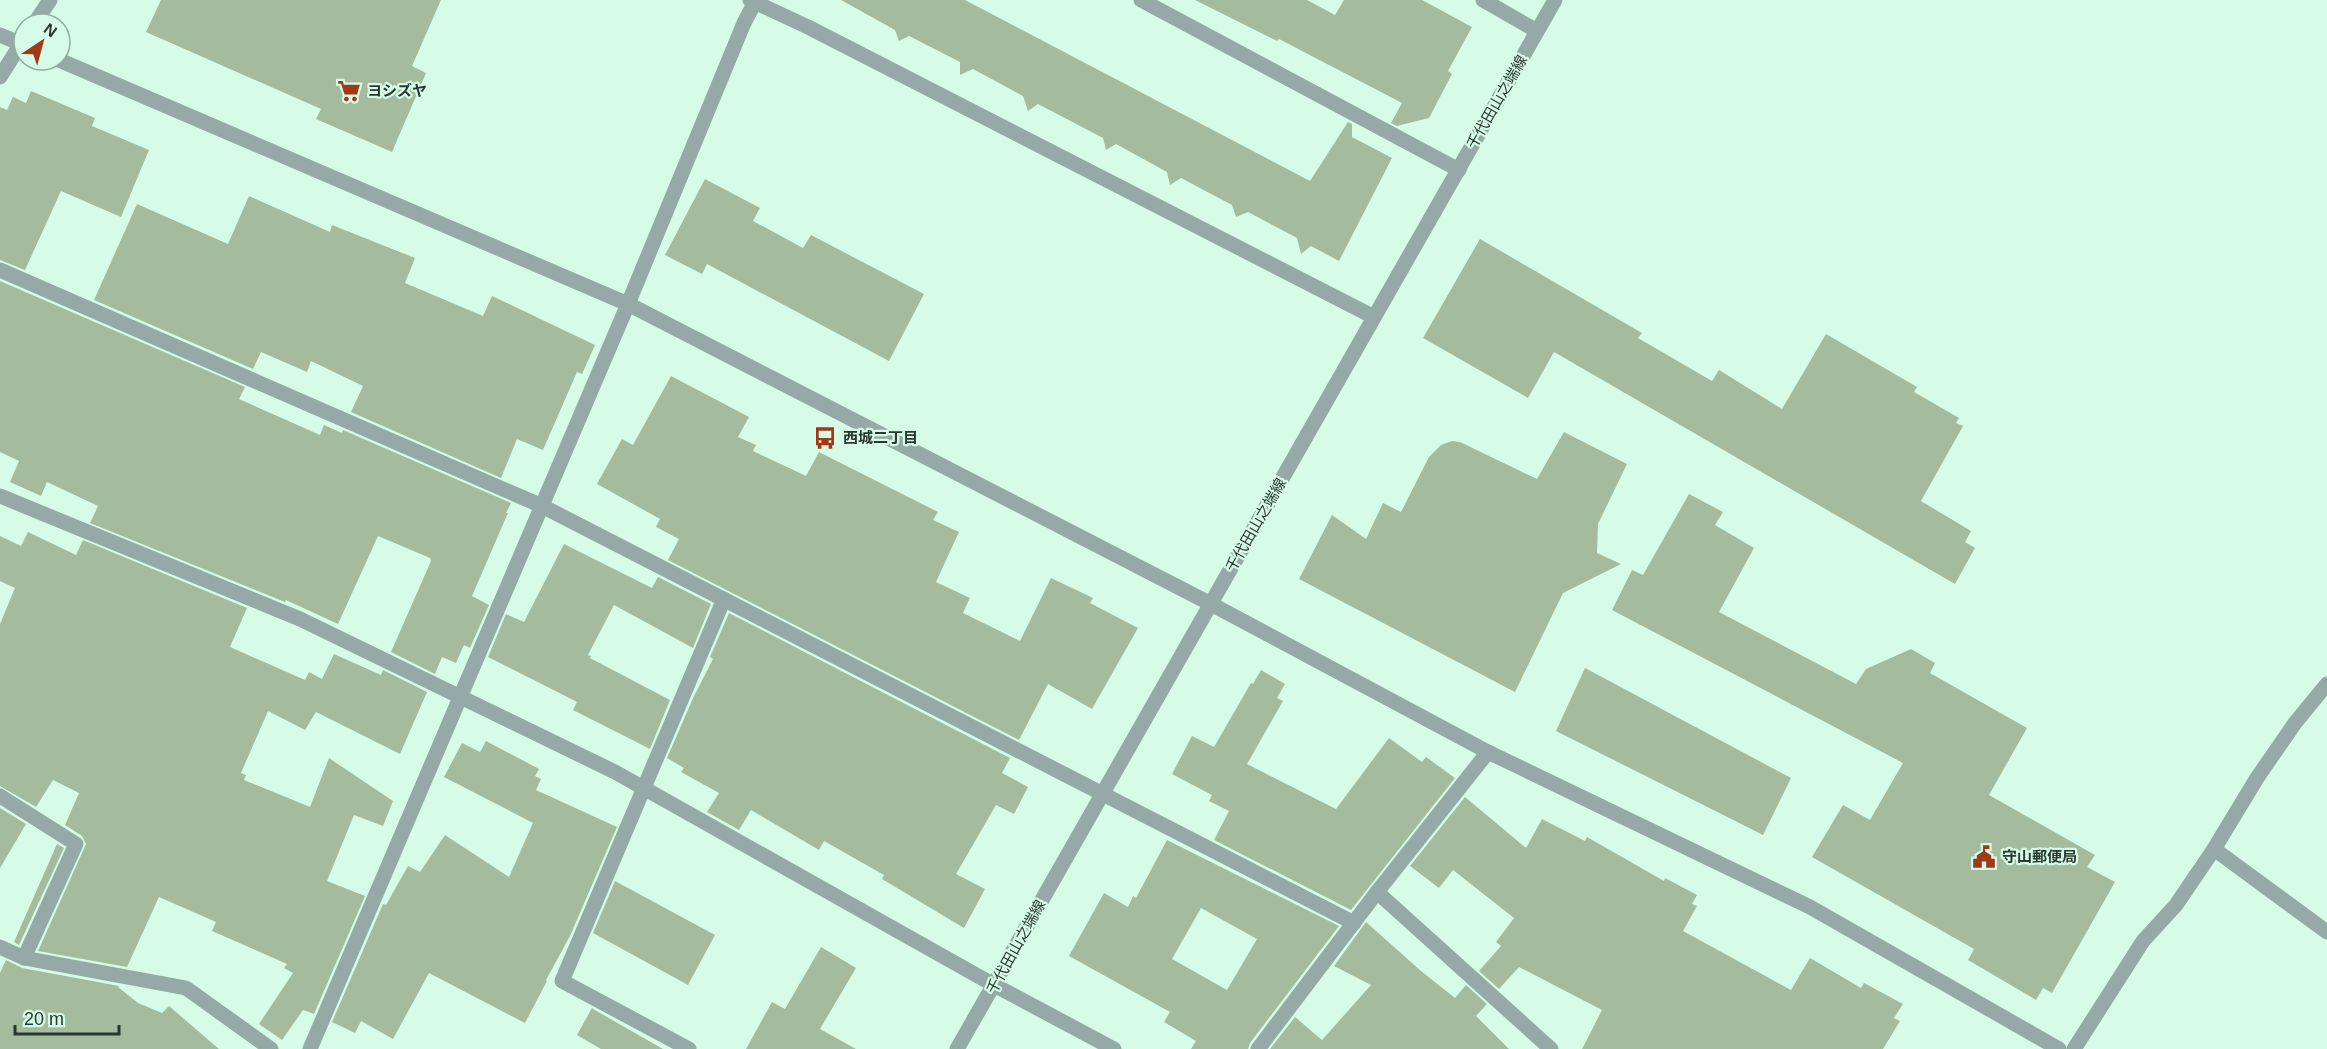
<svg xmlns="http://www.w3.org/2000/svg" width="2327" height="1049" viewBox="0 0 2327 1049" font-family="Arial,'Noto Sans JP',sans-serif">
	<style>
		.building { fill: #a5bb9d; fill-rule: evenodd }
		.lines { fill: none; stroke-linecap: round; stroke-linejoin: round }
		.minor { stroke: #95a9a6; stroke-width: 15 }
		.tertiary { stroke: #95a9a6; stroke-width: 15 }
		.labels { text-anchor: middle; stroke-width: 4.5; stroke-linejoin: round; paint-order: stroke }
		.poi-label { font-size: 15px; font-weight: bold; fill: #293831; stroke: #d6fce8; text-anchor: start }
		.street-label { font-size: 15px; fill: #293831; stroke: #d6fce8 }
	</style>
	<rect width="100%" height="100%" fill="#d6fce8"/>
	<g class="building">
		<path d="M161,0h280l-29,66 14,7 -34,79 -76,-33 5,-10 -175,-77z"/>
		<path d="M841,0h124l345,181 38,-59 4,2v13l40,21 -53,103 -28,-15 -10,8 -4,-16 -49,-26 -12,5 -4,-12 -51,-27 -11,7 -3,-13 -51,-28 -10,6 -3,-12 -65,-34 -10,7 -5,-15 -50,-27 -13,6v-13l-51,-26 -10,5 -4,-11z"/>
		<path d="M1195,0h112l28,15 9,-15h78l50,27 -24,44 4,3 -23,44 -32,8 -6,-3 11,-20 -123,-64 -2,2z"/>
		<path d="M31,91l64,27 -3,8 57,24 -28,67 -60,-26 -36,79 -25,-10v-153l7,3 6,-13 13,6z"/>
		<path d="M705,179l55,29 -7,13 50,27 8,-13 113,59 -35,67 -182,-97 -5,10 -37,-19z"/>
		<path d="M249,196l81,36 2,-7 83,33 -10,25 78,33 9,-20 103,49 -13,29 -5,-2 -34,78 -26,-11 -16,39 -150,-66 12,-26 -52,-25 -4,11 -46,-20 -8,17 -159,-69 43,-96 91,40z"/>
		<path d="M1480,239l162,94 -4,5 74,43 7,-11 63,39 44,-75 91,53 -3,5 45,26 -3,5 7,3 -42,75 50,30 -6,11 10,6 -20,36 -401,-232 -26,46 -105,-60z"/>
		<path d="M0,281l245,106 -6,12 81,36 4,-10 18,8 1,-3 168,73 -5,10h2l-36,83 17,9 -19,43 -6,-3 -8,18 -14,-6 -7,17 -44,-22 40,-91 -1,-3 -52,-22 -40,88 -52,-24 -1,2 -195,-79 8,-17 -51,-24 -6,14 -31,-14 9,-21 -19,-9z"/>
		<path d="M671,376l78,41 -11,20 18,8 -3,6 53,25 13,-24 119,60 -5,8 26,12 -23,50 34,16 -7,15 57,28 31,-63 42,20 -3,5 48,25 -46,81 -44,-25 -29,56 -351,-180 11,-21 -23,-12 4,-8 -63,-35 25,-45 11,6z"/>
		<path d="M1564,432l63,32 -29,60 -1,29 24,11 -58,29 -48,99 -216,-113 33,-64 34,24 17,-36 18,9 28,-55 12,-12 11,-4 8,1 77,37z"/>
		<path d="M1689,494l34,18 -8,13 39,23 -35,64 137,72 10,-15 45,-20 24,14 -5,10 97,55 -38,67 106,60 -8,12 28,15 -63,111 -9,-5 -7,12 -68,-40 6,-11 -162,-92 31,-52 27,15 33,-57 -291,-153 20,-40 11,5z"/>
		<path d="M28,532l48,23 7,-15 164,68 -17,39 75,33 4,-8 13,7 12,-25 47,21 2,-5 44,22 -27,62 -84,-42 -11,18 -37,-19 -27,62 5,2 -2,5 66,27 19,-49 64,43 -10,25 -29,-11 -27,66 38,15 -51,118 -11,-4 -21,30 -23,-16 34,-51 -9,-5 3,-4 -75,-33 4,-9 -57,-25 -32,70 -89,-16 48,-107 -4,-8 -17,-11 14,-32 -26,-13 -17,27 -36,-21v-162l15,-36 -15,-7v-45l21,10z"/>
		<path d="M564,544l88,44 6,-11 53,27 -18,44 -79,-43 -26,50 3,1 -1,2 80,42 -20,49 -77,-39 4,-8 -89,-45 18,-43 18,8z"/>
		<path d="M729,613l281,145 -8,15 26,14 -14,27 -18,-9 -40,69 29,15 -21,39 -82,-49 2,-4 -60,-34 -5,9 -68,-40 -12,20 -32,-18 12,-19 -38,-21 3,-4 -17,-10 27,-62 19,-37 -3,-2z"/>
		<path d="M1585,668l206,110 -28,57 -207,-104z"/>
		<path d="M1261,670l24,14 -8,14 6,3 -36,63 89,45 53,-71 33,24 4,-5 29,21 -104,132 -137,-70 15,-29 -20,-10 3,-6 -40,-21 20,-38 22,11 37,-64 2,1z"/>
		<path d="M486,741l53,28 -4,7 6,3 -5,11 81,37 -47,109 -24,44 1,1 -22,42 -96,-50 -36,66 -32,-18 -6,12 -23,-11 51,-118 3,1 22,-39 12,6 25,-37 64,42 24,-54 -89,-46 18,-34 18,9z"/>
		<path d="M1465,797l61,51 16,-29 43,22 2,-4 77,44 1,-3 32,17 -5,9 5,2 -14,25 108,59 19,-32 51,30 3,-5 39,21 -9,14 6,3 -17,28h-301l20,-39 -83,-43 -20,22 -20,-18 22,-25 -5,-4 18,-24 -61,-48 -14,18 -29,-22z"/>
		<path d="M0,808l26,16 -26,44z"/>
		<path d="M1167,840l172,86 -89,117 -2,6h-57l5,-8 -32,-19 6,-10 -101,-56 35,-63 24,14 5,-11 3,2zM1201,908l56,31 -30,51 -55,-31z"/>
		<path d="M57,844l7,4 -45,97 -5,-3z"/>
		<path d="M615,881l100,54 -27,50 -95,-52z"/>
		<path d="M1366,922l55,49 34,27 11,-13 21,19 -11,12 33,33h-239l25,-32 27,23 49,-55 -37,-19z"/>
		<path d="M821,947l35,21 -36,61 36,20h-110l26,-47 13,7z"/>
		<path d="M6,960l16,8 97,18 -1,1 20,16 24,10 7,-7 50,43h-219v-76z"/>
		<path d="M592,1008l1,1 70,40h-62l-24,-14z"/>
	</g>
	<g class="lines">
		<g class="minor">
			<path d="M750,0l58,27 566,290"/>
			<path d="M1141,0l318,170"/>
			<path d="M1483,0l54,31"/>
			<path d="M34,24l16,-24"/>
			<path d="M0,77l24,-38"/>
			<path d="M0,270l542,236 812,417"/>
			<path d="M0,496l300,123 315,153 379,213 120,64"/>
			<path d="M0,796l76,48 -52,114"/>
			<path d="M2214,849l113,83"/>
			<path d="M1377,892l174,157"/>
			<path d="M0,947l24,11 162,30 85,61"/>
			<path d="M310,1049l318,-745 116,-281 12,-23"/>
			<path d="M689,1049l-127,-68 162,-382"/>
			<path d="M1258,1049l119,-157 111,-140"/>
			<path d="M2074,1049l69,-108 33,-36 38,-56 43,-71 38,-55 32,-39"/>
		</g>
		<g class="tertiary">
			<path d="M0,35l24,10"/>
			<path d="M59,60l569,244 583,300 277,148 322,155 249,142"/>
			<path d="M957,1049l598,-1049"/>
		</g>
	</g>
	<defs>
		<g id="supermarket-bare" transform="scale(1.8)"><path d="M-6-5.5h2.5l.6 2H6L4.5 2H-2.5L-4.4-4H-6ZM-1.5 3.2a1.3 1.3 0 1 0 .1 0ZM3 3.2a1.3 1.3 0 1 0 .1 0Z" fill="#a03916" stroke="#d6fce8" stroke-width="2.5" paint-order="stroke"/></g>
		<g id="bus-bare" transform="scale(1.8)"><path d="M-5-6H5V4H4V6H2V4H-2V6H-4V4H-5ZM-3.5-4V0h7V-4ZM-3.5 1.2v1.5H-2V1.2ZM2 1.2v1.5H3.5V1.2Z" fill="#a03916" stroke="#d6fce8" stroke-width="2.5" paint-order="stroke"/></g>
		<g id="civic-bare" transform="scale(1.8)"><path d="M-.6-6.5H3V-4.5H.6V-3L4-1V1h2V6H-6V1h2V-1L-.6-3ZM-1.2 2.5V6h2.4V2.5Z" fill="#a03916" stroke="#d6fce8" stroke-width="2.5" paint-order="stroke"/></g>
	</defs>
	<g fill-rule="evenodd">
		<use href="#supermarket-bare" x="349" y="91"/>
		<use href="#bus-bare" x="825" y="438"/>
		<use href="#civic-bare" x="1984" y="857"/>
	</g>
	<g class="labels">
		<g class="poi-label">
			<text x="367" y="96">ヨシズヤ</text>
			<text x="843" y="443">西城二丁目</text>
			<text x="2002" y="862">守山郵便局</text>
		</g>
		<g class="street-label">
			<text transform="translate(1497 102) rotate(-60)" y="5">千代田山之端線</text>
			<text transform="translate(1256 525) rotate(-60)" y="5">千代田山之端線</text>
			<text transform="translate(1016 947) rotate(-61)" y="5">千代田山之端線</text>
		</g>
	</g>
	<g transform="translate(42 42) rotate(36)"><circle r="28" fill="#d6fce8" stroke="#91ae9f" stroke-width="1.5"/>
	<path d="M0-4.5L10 22L0 15L-10 22Z" fill="#a03916"/>
	<text y="-9" font-size="16" font-weight="bold" text-anchor="middle" fill="#293831">N</text>
	</g>
	<path d="M15 1025v9h104v-9" fill="none" stroke="#293831" stroke-width="3"/>
	<text x="24" y="1025" font-size="18" fill="#293831" stroke="#d6fce8" stroke-width="4.5" paint-order="stroke">20 m</text>
</svg>
